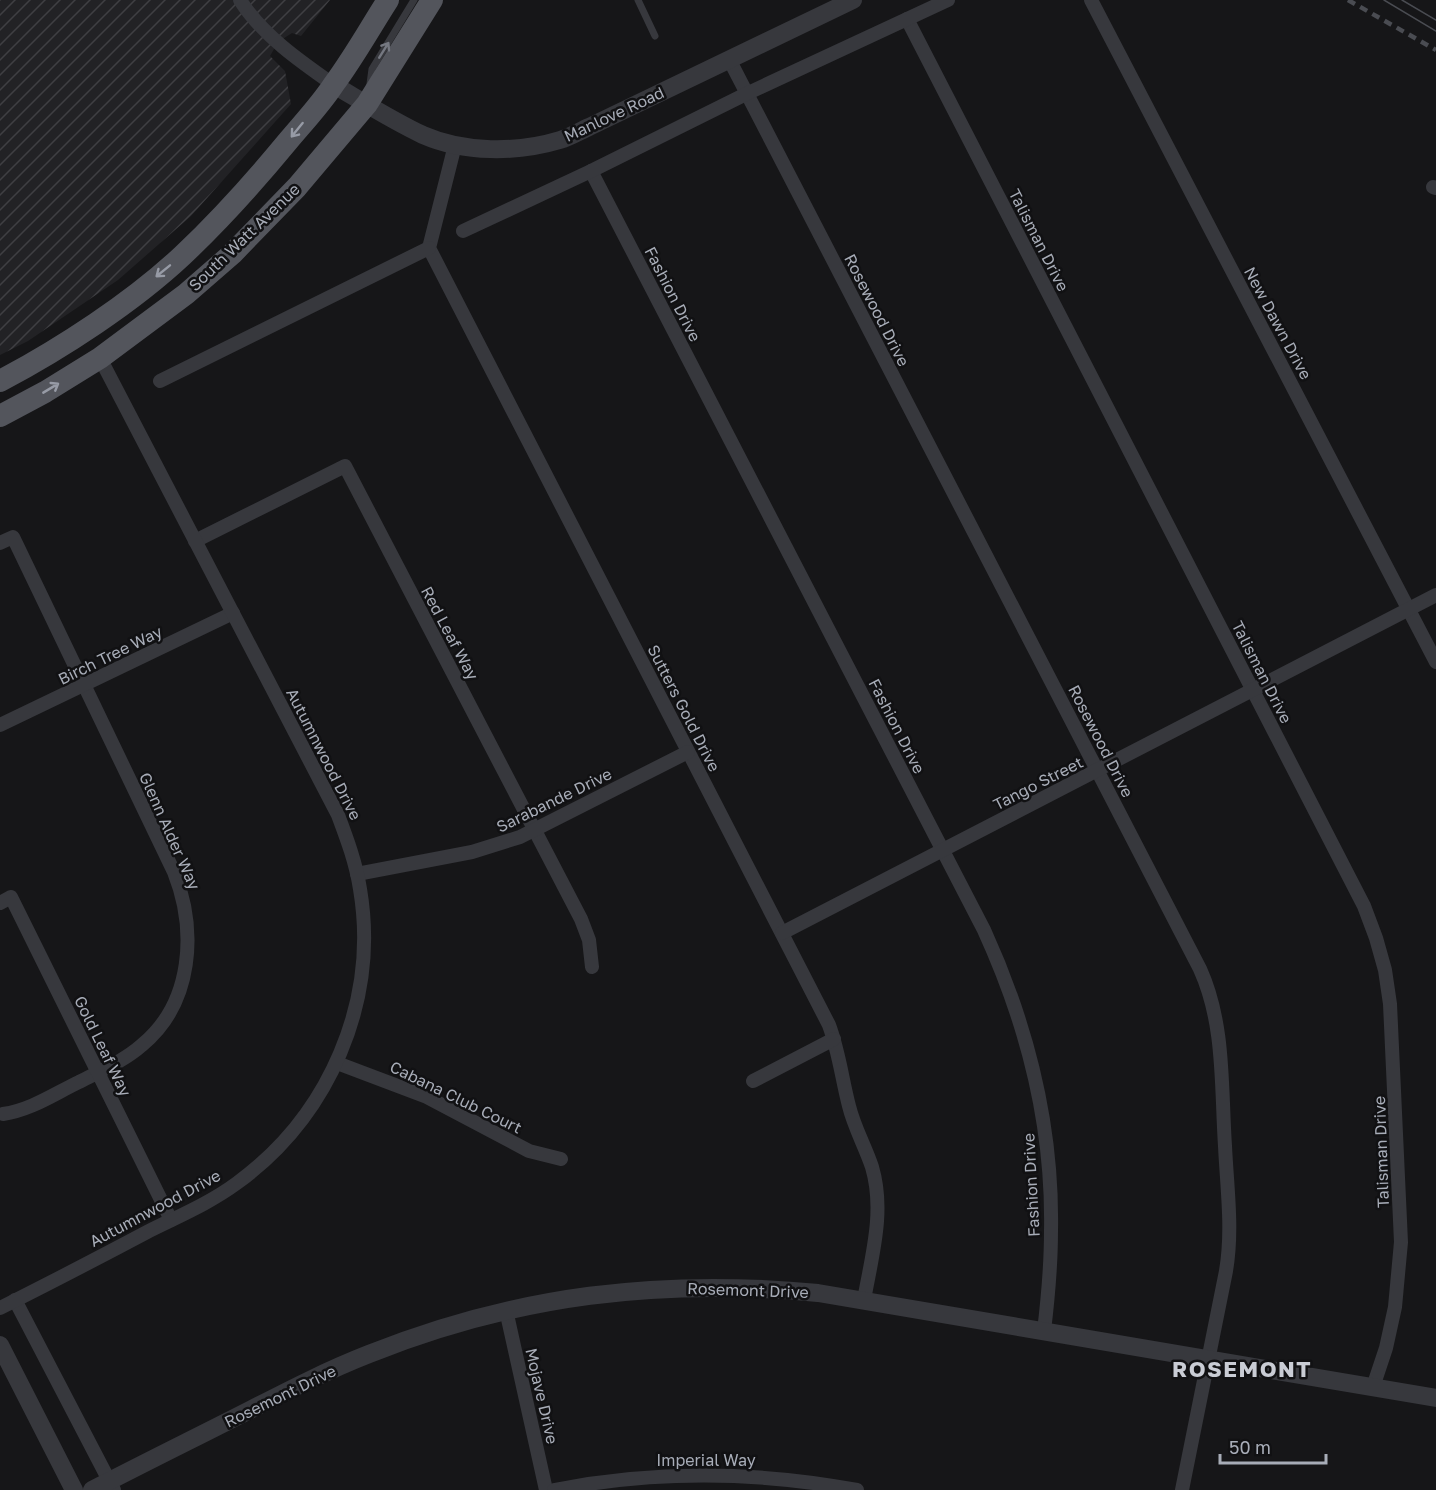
<svg xmlns="http://www.w3.org/2000/svg" width="1436" height="1490" viewBox="0 0 1436 1490" font-family="'Golos Text',sans-serif">
	<style>
		.industrial { fill: url(#industrial-furrows) }
		.lines { fill: none; stroke-linecap: round; stroke-linejoin: round }
		.service { stroke: #37383d; stroke-width: 7 }
		.minor { stroke: #37383d; stroke-width: 14 }
		.tertiary { stroke: #37383d; stroke-width: 18 }
		.primary { stroke: #53555c; stroke-width: 22 }
		.tram { stroke: #4a4c52; stroke-width: 1.5 }
		.rail { stroke: #4a4c52; stroke-width: 4.5; stroke-dasharray: 8 6; stroke-linecap: butt }
		.oneway { stroke: #757881 }
		.oneway2 { stroke: #979ba6 }
		.labels { text-anchor: middle; stroke-width: 5; stroke-linejoin: round; paint-order: stroke }
		.street-label { font-size: 16px; fill: #a8adb8; stroke: #111113 }
		.district-label { font-size: 22px; font-weight: bold; letter-spacing: 1.5px; fill: #c9ccd4; stroke: #111113 }
	</style>
	<defs>
		<pattern id="industrial-furrows" width="10" height="10" patternUnits="userSpaceOnUse" patternTransform="scale(1.5)"><rect width="10" height="10" fill="#222225"/><path d="M-1 1l2-2M0 10L10 0M9 11l2-2" fill="none" stroke="#3f3f43"/></pattern>
	</defs>
	<rect width="100%" height="100%" fill="#161618"/>
	<path class="industrial" d="M0,0h330l-29,36 -9,-3 -14,9 -8,14 15,15 6,33 -100,112 -73,64 -90,61 -28,14z"/>
	<g class="lines">
		<g class="service">
			<path d="M638,0l17,36"/>
			<path d="M370,84l2,-15 42,-69"/>
		</g>
		<g class="minor">
			<path d="M240,0c22,35 61,62 94,85"/>
			<path d="M1091,0l345,662"/>
			<path d="M907,19l457,887 12,32 9,32 5,34 11,238 -6,65 -9,41 -13,39"/>
			<path d="M729,59l471,910c25,55 21,118 25,177 2,42 8,84 1,125l-44,219"/>
			<path d="M455,145l-26,103 400,777c10,27 13,54 20,81 5,21 16,40 23,61 13,44 0,88 -8,133"/>
			<path d="M591,171l393,759c43,94 69,196 67,301 0,33 -3,67 -7,100"/>
			<path d="M1433,187l3,1"/>
			<path d="M463,231l128,-60 155,-77 202,-94"/>
			<path d="M160,381l269,-133"/>
			<path d="M195,541l150,-75 236,453 8,21 3,27"/>
			<path d="M0,543l13,-6 161,335c23,58 19,131 -32,173 -18,16 -42,26 -63,37 -25,12 -48,28 -76,32"/>
			<path d="M0,725l233,-112"/>
			<path d="M357,874l115,-22 48,-15 168,-85"/>
			<path d="M0,903l11,-6 160,323"/>
			<path d="M782,933l654,-338"/>
			<path d="M337,1063l90,34 102,54 32,8"/>
			<path d="M753,1081l81,-42"/>
			<path d="M15,1300l99,190"/>
			<path d="M0,1308c50,-25 100,-51 149,-77 30,-15 61,-28 88,-48 92,-67 142,-181 123,-294 -4,-26 -13,-50 -22,-74l-238,-457"/>
			<path d="M506,1310l40,180"/>
			<path d="M554,1490c102,-20 201,-19 303,0"/>
		</g>
		<g class="tertiary">
			<path d="M334,85c29,17 59,36 89,50 41,18 94,18 137,5 10,-3 20,-9 29,-13l264,-127"/>
			<path d="M0,1345l74,145"/>
			<path d="M92,1490c52,-27 105,-53 158,-80 39,-20 78,-40 119,-56 148,-59 291,-76 449,-61l618,105"/>
		</g>
		<g class="primary">
			<path d="M0,381c61,-32 133,-79 183,-126 38,-36 72,-74 105,-114 16,-19 33,-37 46,-57 20,-27 36,-56 54,-84"/>
			<path d="M0,416l45,-24 55,-34 86,-64 46,-40 65,-67 70,-83 65,-104"/>
		</g>
		<g class="tram">
			<path d="M1384,0l52,31"/>
			<path d="M1402,0l34,20"/>
		</g>
		<path class="rail" d="M1348,0l88,50"/>
	</g>
	<defs><path id="oneway-shaft" d="M-6 0H5M1.5-3L5.5 0L1.5 3" fill="none" stroke-width="1.6" stroke-linecap="round" stroke-linejoin="round" transform="scale(1.5)"/></defs>
	<use class="oneway" href="#oneway-shaft" transform="translate(384 50) rotate(-58)"/>
	<g class="oneway2">
		<use href="#oneway-shaft" transform="translate(297 130) rotate(129)"/>
		<use href="#oneway-shaft" transform="translate(163 271) rotate(141)"/>
		<use href="#oneway-shaft" transform="translate(51 388) rotate(-31)"/>
	</g>
	<g class="labels">
		<g class="street-label">
			<text transform="translate(614 114) rotate(-25)" y="6">Manlove Road</text>
			<text transform="translate(244 237) rotate(-44)" y="6">South Watt Avenue</text>
			<text transform="translate(1039 240) rotate(63)" y="6">Talisman Drive</text>
			<text transform="translate(673 294) rotate(63)" y="6">Fashion Drive</text>
			<text transform="translate(877 310) rotate(63)" y="6">Rosewood Drive</text>
			<text transform="translate(1278 323) rotate(62)" y="6">New Dawn Drive</text>
			<text transform="translate(450 633) rotate(62)" y="6">Red Leaf Way</text>
			<text transform="translate(110 655) rotate(-26)" y="6">Birch Tree Way</text>
			<text transform="translate(1262 672) rotate(63)" y="6">Talisman Drive</text>
			<text transform="translate(684 708) rotate(63)" y="6">Sutters Gold Drive</text>
			<text transform="translate(897 726) rotate(63)" y="6">Fashion Drive</text>
			<text transform="translate(1101 741) rotate(63)" y="6">Rosewood Drive</text>
			<text transform="translate(324 754) rotate(63)" y="6">Autumnwood Drive</text>
			<text transform="translate(1038 783) rotate(-27)" y="6">Tango Street</text>
			<text transform="translate(554 800) rotate(-26)" y="6">Sarabande Drive</text>
			<text transform="translate(170 831) rotate(66)" y="6">Glenn Alder Way</text>
			<text transform="translate(103 1046) rotate(64)" y="6">Gold Leaf Way</text>
			<text transform="translate(456 1097) rotate(26)" y="6">Cabana Club Court</text>
			<text transform="translate(1381 1152) rotate(-92)" y="6">Talisman Drive</text>
			<text transform="translate(1031 1185) rotate(-93)" y="6">Fashion Drive</text>
			<text transform="translate(155 1208) rotate(-28)" y="6">Autumnwood Drive</text>
			<text transform="translate(748 1290) rotate(2)" y="6">Rosemont Drive</text>
			<text transform="translate(280 1396) rotate(-26)" y="6">Rosemont Drive</text>
			<text transform="translate(542 1396) rotate(77)" y="6">Mojave Drive</text>
			<text x="706" y="1466">Imperial Way</text>
		</g>
		<g class="district-label">
			<text x="1242" y="1377">ROSEMONT</text>
		</g>
	</g>
	<path d="M1220 1454v9h106v-9" fill="none" stroke="#a8adb8" stroke-width="3"/>
	<text x="1229" y="1454" font-size="18" fill="#a8adb8" stroke="#111113" stroke-width="4.5" paint-order="stroke">50 m</text>
</svg>
